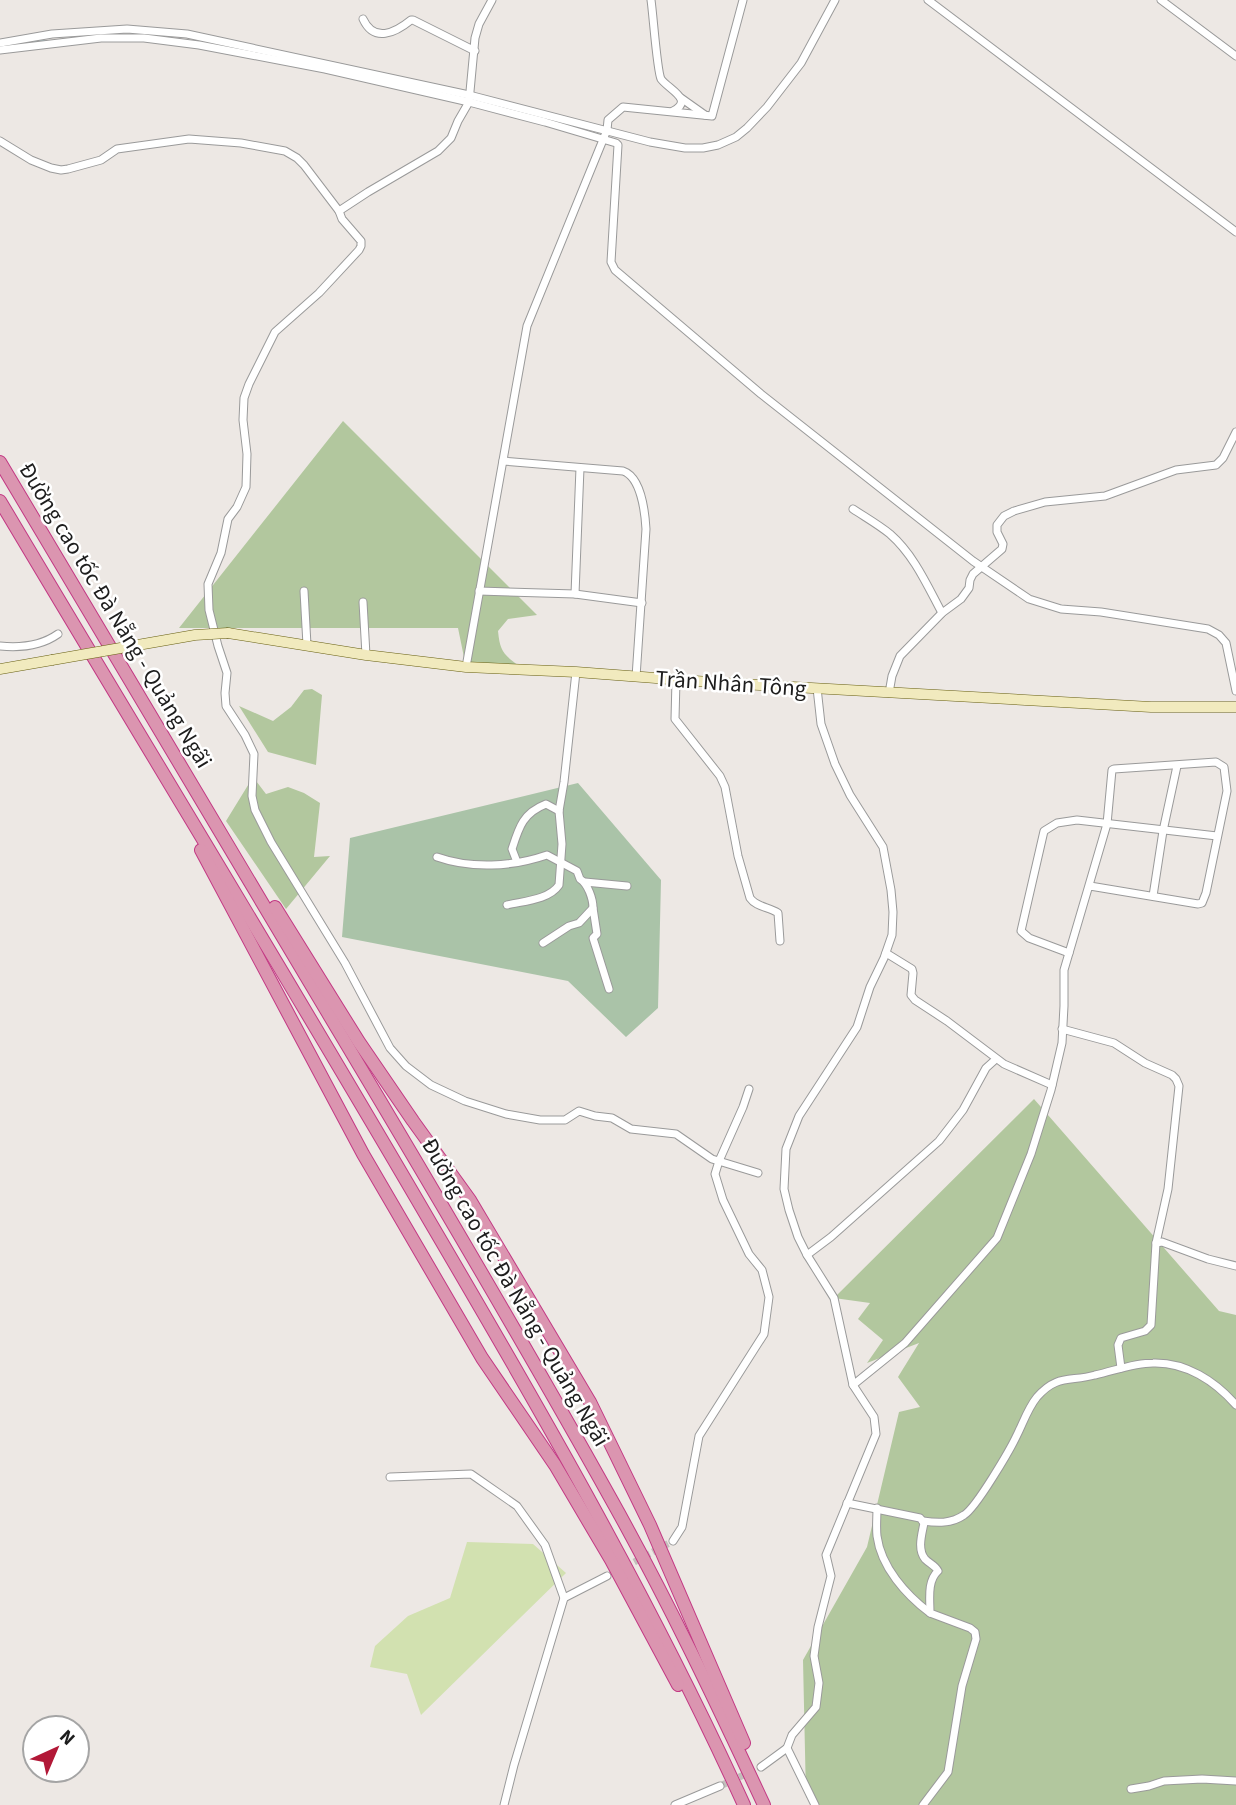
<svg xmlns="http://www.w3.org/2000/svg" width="1236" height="1805" viewBox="0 0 1236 1805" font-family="'Source Sans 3',sans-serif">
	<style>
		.grass { fill: #d2e1b0 }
		.forest { fill: #b2c79e }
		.cemetery { fill: #aac3a8 }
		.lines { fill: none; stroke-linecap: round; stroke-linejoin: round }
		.stream { stroke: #aad4d6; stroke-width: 2.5 }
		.street-tunnel { stroke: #c3bfbc; stroke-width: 7; stroke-dasharray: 7 3.5; stroke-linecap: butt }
		.street-casing { stroke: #9a9a9a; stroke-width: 9 }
		.secondary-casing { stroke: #675f12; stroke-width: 11 }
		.highway-casing { stroke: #c33984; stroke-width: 14 }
		.street { stroke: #fff; stroke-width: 7 }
		.secondary { stroke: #f1eabe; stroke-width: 10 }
		.highway { stroke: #db95b0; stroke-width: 12 }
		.secondary-bridge-casing { stroke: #675f12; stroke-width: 11; stroke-linecap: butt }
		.secondary-bridge { stroke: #f1eabe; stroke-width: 10 }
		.labels { text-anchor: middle; stroke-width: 5; stroke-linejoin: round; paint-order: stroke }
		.street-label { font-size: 23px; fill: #1d1d1d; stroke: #fff }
	</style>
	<rect width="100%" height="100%" fill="#ede8e4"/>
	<path class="grass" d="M467,1542l66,2 33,29 -145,142 -14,-41 -37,-7 5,-21 33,-30 42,-18z"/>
	<g class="forest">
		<path d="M343,421l194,194 -29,4 -10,12c2,20 5,23 21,35l-53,1 -8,-39h-279z"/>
		<path d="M312,689l10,6 -6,70 -48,-13 -29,-46 34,15 18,-14 13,-17z"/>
		<path d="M253,777l13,17 22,-7 16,6 16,10 -6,54 16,-1 -44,53 -60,-88z"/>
		<path d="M1034,1099l185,212 17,4v490h-422l-8,-8 -3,-137 64,-113 32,-135 21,-5 -22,-30 21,-34 -52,20 16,-23 -25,-21 12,-16 -36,-5z"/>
	</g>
	<path class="cemetery" d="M578,783l83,97 -3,128 -32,29 -58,-56 -226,-44 8,-99z"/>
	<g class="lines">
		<path class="stream" d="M23,44l21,-3"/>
		<g class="street-tunnel">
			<path d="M625,1567l48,-26"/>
			<path d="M720,1786l41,-19"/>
		</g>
		<g class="street-casing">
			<g id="street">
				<path d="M651,0c2,13 6,71 10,79 7,10 34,21 12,32"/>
				<path d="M928,0l308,232"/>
				<path d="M1161,0l75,56"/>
				<path d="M363,19c11,24 32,14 48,1h2l62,31"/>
				<path d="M0,43l52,-9 75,-5 60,5 282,61 181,47 35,6h18l15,-3 18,-8 11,-9 20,-21 34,-44 34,-63"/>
				<path d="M0,50l101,-12h43l55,7 126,24 144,33 76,20 71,21 2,2 -7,117 4,8 146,124 212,167 56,38 32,10 40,3 107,17 11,6 7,8 10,48"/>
				<path d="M681,98l24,17"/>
				<path d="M0,141l31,19 20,8 10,2 7,-1 33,-9 16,-11 72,-10 52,4 44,8 12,7 7,7 35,46 3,8 19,22v5l-2,4 -40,43 -44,39 -26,52 -5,14 -1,22 4,34 -1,33 -9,20 -9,12 -7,34 -13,31 1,26 9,36 9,27 -2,20 1,13 19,29 9,19 -2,42 3,14 16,32 74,121 45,85 16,18 25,19 34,16 41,13 34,6h25l14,-9 16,5 17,2 19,11 45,5 36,25 46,14"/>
				<path d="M339,211l29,-19 70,-41 13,-13 7,-17 11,-19 6,-64 4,-14 13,-24"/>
				<path d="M503,461l120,10c18,6 22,41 23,58l-10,148"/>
				<path d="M853,509c12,8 26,16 37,25 24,21 37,51 52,79"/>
				<path d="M304,591l3,54"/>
				<path d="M479,591l96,3 67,9"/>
				<path d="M575,594l5,-126"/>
				<path d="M363,602l3,53"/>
				<path d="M0,646c20,2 41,0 58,-12"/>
				<path d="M466,667l61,-341 80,-196 1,-10 15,-13 89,9 31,-116"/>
				<path d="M676,680l-1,39 45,57 5,11 13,69 12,42c6,9 19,9 28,15l2,28"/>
				<path d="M889,693l3,-17 8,-20 42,-43 19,-14 8,-11 1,-8 3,-6 29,-25 1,-5 -6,-12v-7l7,-9 10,-5 31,-9 60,-6 71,-26 40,-5 7,-7 13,-26"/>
				<path d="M437,857c34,12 75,10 110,-2l30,16 3,8c8,5 13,20 13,29l-14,15 -10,3 -26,17"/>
				<path d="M517,862l-5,-13c7,-22 11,-36 34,-45l13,7"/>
				<path d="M585,882l42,4"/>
				<path d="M1153,896l10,-65 14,-65"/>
				<path d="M507,905c16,-4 42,-5 52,-20l3,-41 -3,-33 5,-29 12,-110"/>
				<path d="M593,908l4,26 -4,4 16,51"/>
				<path d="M886,953l26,16 1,4 -2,22 4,5 32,21 57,43 48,21"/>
				<path d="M1069,953l-40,-15 -8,-7 23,-100 13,-8 20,-3 140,16"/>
				<path d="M1062,1029l52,14 31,20 27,12 4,4 3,7 -11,103 -12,54 -5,82 -6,6 -24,7 -3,7 3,23"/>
				<path d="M1156,1243l6,-1 46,17 28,7"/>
				<path d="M807,1255l24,-18 108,-96 24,-31 23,-42 10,-9"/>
				<path d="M853,1385l52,-42 92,-105 34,-84 20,-64 11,-47 2,-37v-36l43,-146 5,-54 2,-1 102,-7 8,5 3,24 -21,102 -4,10 -4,1 -108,-18"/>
				<path d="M390,1477l81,-3 46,32 28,39 19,53"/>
				<path d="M847,1503l73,15 4,5c-2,11 -7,26 1,36 5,5 10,6 13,12 -11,10 -8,28 -8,42l40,15 5,4 1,7 -14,47 -14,86 -25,33"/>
				<path d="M877,1508c0,9 -1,19 0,28 4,31 29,59 53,77"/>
				<path d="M923,1521c14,2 28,3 41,-6 12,-7 46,-65 53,-80 6,-12 11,-27 20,-38 20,-23 33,-15 58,-22 19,-4 38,-12 58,-12 33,-1 62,18 83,42"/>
				<path d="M673,1541l9,-14 17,-91 65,-102 5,-37 -7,-27 -13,-16 -26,-54 -8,-26 4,-13 24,-54 6,-18"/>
				<path d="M787,1748l28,57"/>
				<path d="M761,1767l26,-19 5,-13 24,-28 3,-24 -5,-27 4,-29 13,-51 -5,-21 50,-121 -2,-17 -21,-32 -19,-87 -27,-43 -9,-18 -9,-27 -5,-21 2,-40 13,-33 58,-89 13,-40 14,-29 8,-23 1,-23 -2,-22 -8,-43 -33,-52 -15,-31 -14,-40 -4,-36"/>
				<path d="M1131,1789l18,-3 15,-5 38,-2 34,2"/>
				<path d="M504,1805l10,-40 50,-167 43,-22"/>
				<path d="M675,1805l45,-19"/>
			</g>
		</g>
		<g class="secondary-casing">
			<g id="secondary">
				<path d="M228,633l138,22 100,12 110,5 146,11 429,24h85"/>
				<path d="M0,669l52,-9"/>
			</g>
		</g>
		<g class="highway-casing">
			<g id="highway">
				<path d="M0,462c109,182 217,365 326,548 97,162 193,324 285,489 56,100 105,203 153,306"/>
				<path d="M0,501c144,242 291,482 433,726 111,189 220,378 311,578"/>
				<path d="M201,850l162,304 119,204 73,107 56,95 67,125"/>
				<path d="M275,907l84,135 54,79 57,79 120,202 60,123 94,218"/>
			</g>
		</g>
		<use href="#street" class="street"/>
		<use href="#secondary" class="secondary"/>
		<use href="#highway" class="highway"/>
		<g class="secondary-bridge-casing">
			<path id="secondary-bridge" d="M52,660l143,-25 33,-2"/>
		</g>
		<use href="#secondary-bridge" class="secondary-bridge"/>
	</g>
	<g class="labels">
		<g class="street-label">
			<text transform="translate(116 615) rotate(59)" y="8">Đường cao tốc Đà Nẵng - Quảng Ngãi</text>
			<text transform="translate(731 683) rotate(4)" y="8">Trần Nhân Tông</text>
			<text transform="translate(516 1292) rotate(60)" y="8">Đường cao tốc Đà Nẵng - Quảng Ngãi</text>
		</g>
	</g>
	<g transform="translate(56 1749) rotate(44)"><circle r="33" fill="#ffffff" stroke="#a5a5a5" stroke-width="2"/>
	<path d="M0-5L12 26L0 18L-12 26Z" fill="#b21837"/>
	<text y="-10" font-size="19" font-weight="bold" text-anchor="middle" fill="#1d1d1d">N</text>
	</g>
</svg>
